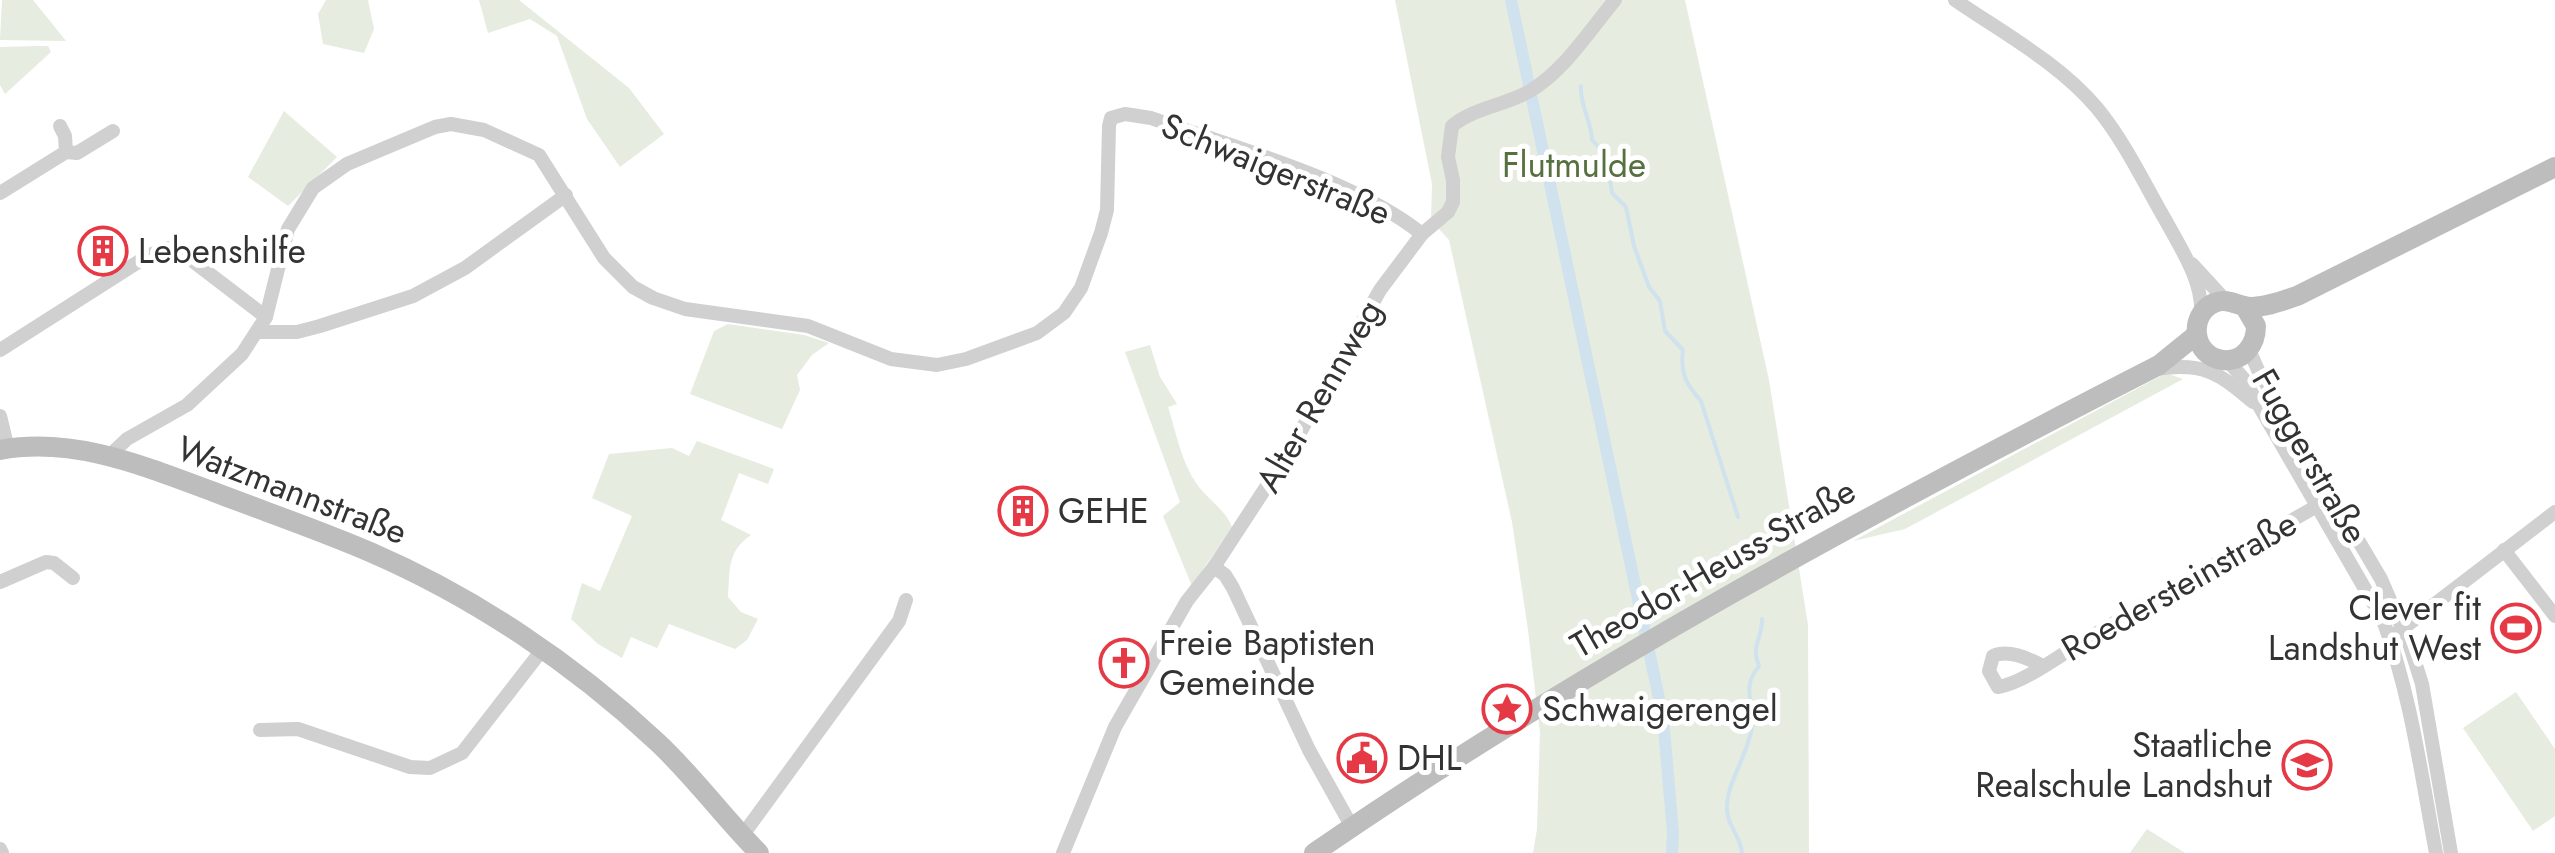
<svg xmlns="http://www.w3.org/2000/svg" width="2555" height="853" viewBox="0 0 2555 853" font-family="Jost,sans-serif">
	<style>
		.green { fill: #e6ecdf }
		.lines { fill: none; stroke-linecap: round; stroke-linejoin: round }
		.stream { stroke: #cfe2ee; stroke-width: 4 }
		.canal { stroke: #cfe2ee; stroke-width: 12 }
		.street { stroke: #d0d0d0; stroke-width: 14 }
		.secondary { stroke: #bdbdbd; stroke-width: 20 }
		.labels { text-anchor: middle; stroke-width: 10; stroke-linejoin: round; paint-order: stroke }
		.park-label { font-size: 35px; fill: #56703f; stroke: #fff }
		.street-label { font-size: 35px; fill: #333; stroke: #fff }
		.poi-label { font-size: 35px; fill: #333; stroke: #fff; text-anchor: start }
	</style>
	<rect width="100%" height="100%" fill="#fff"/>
	<g class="green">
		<path d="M2,0h31l33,41 -66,-1z"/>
		<path d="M326,0h42l6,29 -10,24 -41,-9 -5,-30z"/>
		<path d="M479,0h40l110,88 35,46 -44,33 -33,-48 -30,-83 -27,-17 -42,14z"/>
		<path d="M1395,0h290l84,380 39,245 1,228h-276l4,-24 3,-96 -12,-103 -16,-108 -63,-282 -18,-20 1,-36z"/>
		<path d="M38,46h10l3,6 -46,42 -5,-9v-38z"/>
		<path d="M284,111l53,46 -49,49 -40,-29z"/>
		<path d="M728,324l76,11 25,8 -17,12 -15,20 3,15 -18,39 -92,-35 24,-63z"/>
		<path d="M1150,345l10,32 17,27 -9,3c8,25 13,54 28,76 11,16 29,26 36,44l-40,59 -29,-70 17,-14 -55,-150z"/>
		<path d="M2166,373l17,6 -278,150 -52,12z"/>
		<path d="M697,441l77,28 -6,15 -29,-11 -18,47 30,15c-24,16 -21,35 -23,62l13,15 17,7 -11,21 -12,9 -66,-25 -12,24 -26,-11 -9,21 -24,-14 -27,-25 11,-36 18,8 32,-75 -40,-18 17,-44 63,-6 17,8z"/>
		<path d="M2516,692l39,57v67l-22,15 -70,-103z"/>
		<path d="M2147,829l38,24h-55z"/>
	</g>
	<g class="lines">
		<g class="stream">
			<path d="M1581,86c-1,21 10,33 11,54l14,14 6,39 14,14 8,39 15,41 11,14 5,30 18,19c-3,23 3,34 18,51l37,116"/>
			<path d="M1742,853c-1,-17 -15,-27 -15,-44 -1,-26 22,-55 25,-83 3,-23 -12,-37 7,-60 -9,-21 4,-28 3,-47"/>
		</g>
		<path class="canal" d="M1511,0l152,717 10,116 -1,20"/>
		<g class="street">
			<path d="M1955,0c48,33 104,63 142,108 28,34 47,75 69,113 15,28 37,60 35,93"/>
			<path d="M60,126l5,10 1,16 11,1 36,-22"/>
			<path d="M0,193l66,-41"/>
			<path d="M2192,264l33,36"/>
			<path d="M258,332h39l23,-6 93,-30 52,-28 101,-73"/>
			<path d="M2251,346l-1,6 8,18 123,209 29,67 12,38 29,169"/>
			<path d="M0,350l149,-95 19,-7 22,11 76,58"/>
			<path d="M2227,360l16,18 140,242c28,75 38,154 53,233"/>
			<path d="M2156,369c47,-7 62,3 97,33"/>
			<path d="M0,416l8,33"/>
			<path d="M109,456l18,-17 60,-34 55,-51 24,-37 22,-88 25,-41 34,-24 88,-37 16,-3 33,6 55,25 65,103 29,29 20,11 32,11 123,17 83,33 46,6 29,-6 71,-26 27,-20 17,-25 20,-55 6,-23 2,-84 2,-8 14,-4 26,4c84,30 202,61 271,116"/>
			<path d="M2504,550l51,66"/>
			<path d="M1214,567l11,8 8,13 76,162 43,77"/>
			<path d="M0,582l46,-20 8,1 19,15"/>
			<path d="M2397,633l158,-121"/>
			<path d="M2041,665c-14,-7 -33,-16 -48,-9l-4,15 9,16c26,-4 65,-34 89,-48 76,-45 153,-89 230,-133"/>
			<path d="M260,730l38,-1 112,38 20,1 32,-15 80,-103"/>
			<path d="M742,836l157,-215 7,-21"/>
			<path d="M0,849l2,4"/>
			<path d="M1063,853l52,-126 72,-126 27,-34 75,-115 91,-162 42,-56 26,-22 5,-10v-22l-5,-23 4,-31c21,-18 54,-21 78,-35 35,-21 59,-60 85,-91"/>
		</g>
		<g class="secondary">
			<path d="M2245,307l11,19c0,18 -12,36 -33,34 -30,-3 -36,-45 -9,-57 15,-6 24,4 37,4 16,0 31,-6 46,-11l258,-129"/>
			<path d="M0,450c74,-14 146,17 214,42 52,20 105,38 156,60 104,45 204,112 286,189 37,34 67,76 103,112"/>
			<path d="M1314,853c269,-185 556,-340 845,-488l37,-30"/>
		</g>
	</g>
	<defs>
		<g id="building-ring" transform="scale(2.5)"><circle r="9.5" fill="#fff" stroke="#e63946" stroke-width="1.5"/><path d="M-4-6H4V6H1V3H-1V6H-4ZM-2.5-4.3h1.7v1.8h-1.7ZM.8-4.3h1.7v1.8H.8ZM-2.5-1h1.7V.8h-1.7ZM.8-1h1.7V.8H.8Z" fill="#e63946"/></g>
		<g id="stadium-ring" transform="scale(2.5)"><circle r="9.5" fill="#fff" stroke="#e63946" stroke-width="1.5"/><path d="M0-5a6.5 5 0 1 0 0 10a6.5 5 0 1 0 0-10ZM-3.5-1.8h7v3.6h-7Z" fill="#e63946"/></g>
		<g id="church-ring" transform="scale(2.5)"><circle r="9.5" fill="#fff" stroke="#e63946" stroke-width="1.5"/><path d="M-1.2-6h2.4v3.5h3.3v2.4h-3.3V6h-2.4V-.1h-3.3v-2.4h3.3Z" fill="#e63946"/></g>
		<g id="sight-ring" transform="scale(2.5)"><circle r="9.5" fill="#fff" stroke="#e63946" stroke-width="1.5"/><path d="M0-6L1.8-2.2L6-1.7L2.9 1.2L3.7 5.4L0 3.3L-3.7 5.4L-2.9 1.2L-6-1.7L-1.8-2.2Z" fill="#e63946"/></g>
		<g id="civic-ring" transform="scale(2.5)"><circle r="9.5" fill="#fff" stroke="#e63946" stroke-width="1.5"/><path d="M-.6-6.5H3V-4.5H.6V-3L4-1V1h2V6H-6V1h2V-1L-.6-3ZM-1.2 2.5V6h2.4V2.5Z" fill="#e63946"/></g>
		<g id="school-ring" transform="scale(2.5)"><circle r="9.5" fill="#fff" stroke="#e63946" stroke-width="1.5"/><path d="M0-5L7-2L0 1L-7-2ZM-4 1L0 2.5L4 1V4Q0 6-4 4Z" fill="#e63946"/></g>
	</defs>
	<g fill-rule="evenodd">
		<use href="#building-ring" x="103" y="251"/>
		<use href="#building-ring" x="1023" y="511"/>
		<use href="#stadium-ring" x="2516" y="628"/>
		<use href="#church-ring" x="1124" y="663"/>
		<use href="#sight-ring" x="1507" y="709"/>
		<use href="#civic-ring" x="1362" y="758"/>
		<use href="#school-ring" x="2307" y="765"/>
	</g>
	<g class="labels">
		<g class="park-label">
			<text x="1574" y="177">Flutmulde</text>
		</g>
		<g class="street-label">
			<text transform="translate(1276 169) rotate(22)" y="12">Schwaigerstraße</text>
			<text transform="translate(1319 396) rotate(-60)" y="12">Alter Rennweg</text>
			<text transform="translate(2310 456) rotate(60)" y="12">Fuggerstraße</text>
			<text transform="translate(292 490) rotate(21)" y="12">Watzmannstraße</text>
			<text transform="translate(1713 568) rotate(-30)" y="12">Theodor-Heuss-Straße</text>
			<text transform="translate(2179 586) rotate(-30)" y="12">Roedersteinstraße</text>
		</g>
		<g class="poi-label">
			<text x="138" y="263">Lebenshilfe</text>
			<text x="1058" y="523">GEHE</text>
			<text x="2481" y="620" text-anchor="end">Clever fit<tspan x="2481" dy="40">Landshut West</tspan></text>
			<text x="1159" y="655">Freie Baptisten<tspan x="1159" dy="40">Gemeinde</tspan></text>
			<text x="1542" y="721">Schwaigerengel</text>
			<text x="2272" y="757" text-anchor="end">Staatliche<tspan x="2272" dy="40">Realschule Landshut</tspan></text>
			<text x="1397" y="770">DHL</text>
		</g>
	</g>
</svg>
